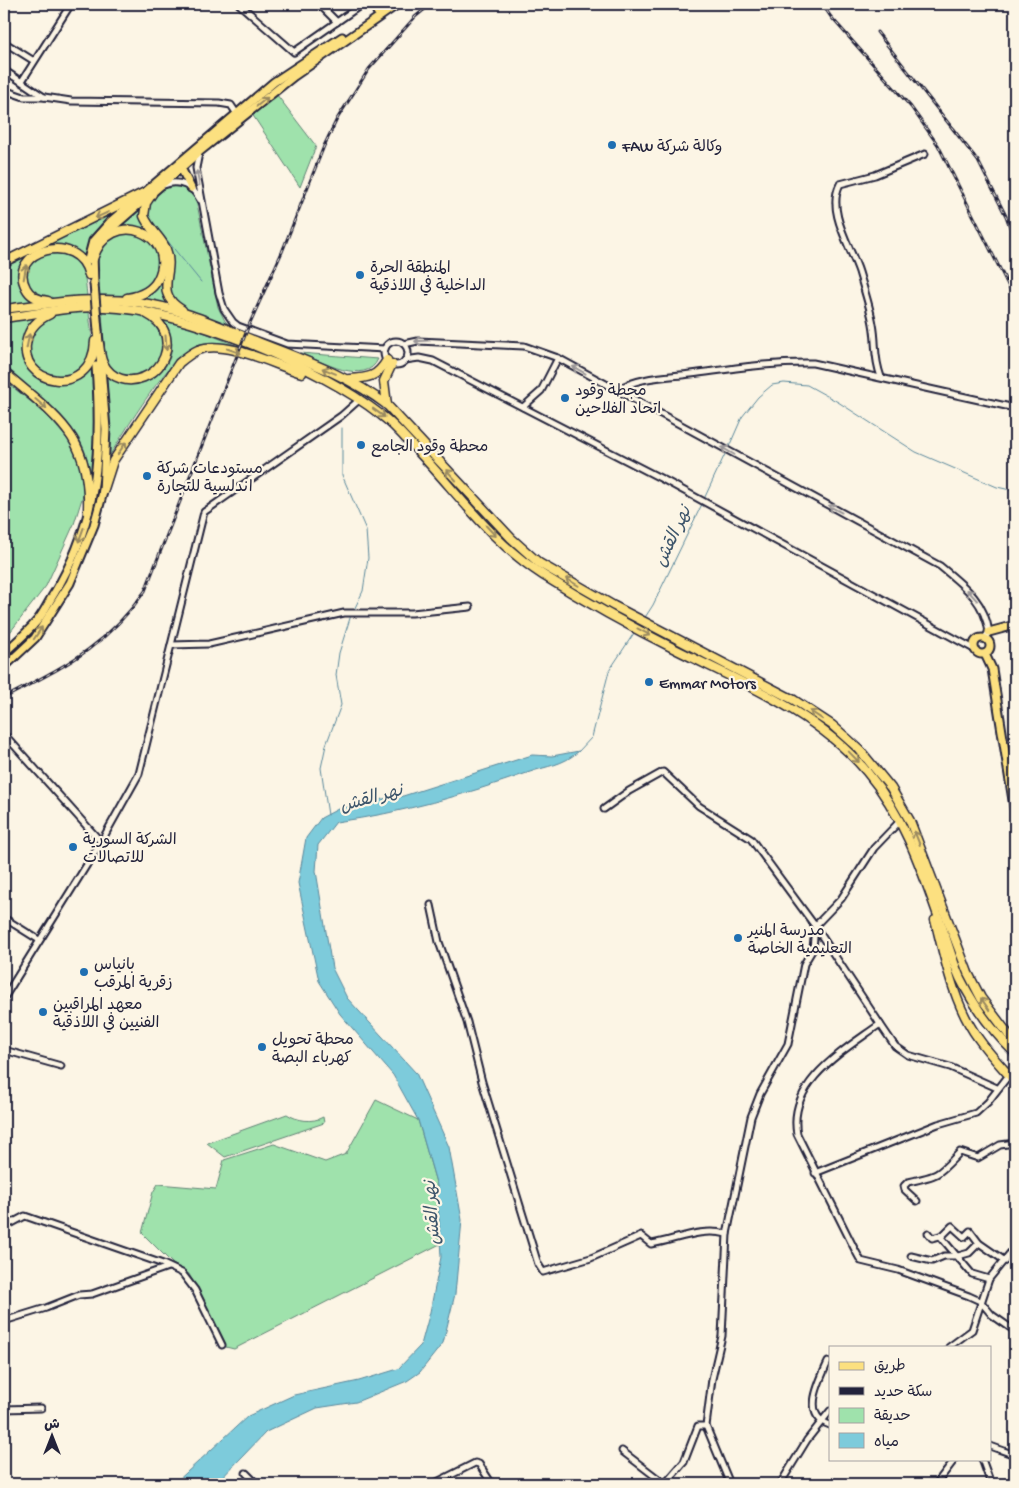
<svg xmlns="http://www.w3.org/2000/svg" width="1019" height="1488" viewBox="0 0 1019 1488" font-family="'Gochi Hand','Playpen Sans Arabic',sans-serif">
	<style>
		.green { fill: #9fe2ac; stroke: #608274 }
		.water { fill: #7dcbdb; stroke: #59879b }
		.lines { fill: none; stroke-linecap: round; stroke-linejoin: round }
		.stream { stroke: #59879b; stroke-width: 1 }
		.minor-casing { stroke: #22223b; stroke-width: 9 }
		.major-casing { stroke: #22223b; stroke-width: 11 }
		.highway-casing { stroke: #22223b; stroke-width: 11 }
		.minor { stroke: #fcf5e5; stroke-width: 5 }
		.major { stroke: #fce080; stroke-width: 7 }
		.highway { stroke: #fce080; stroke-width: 8 }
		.rail-casing { stroke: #22223b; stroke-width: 3 }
		.rail { stroke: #fcf5e5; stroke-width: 1; stroke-dasharray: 4; stroke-linecap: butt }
		.major-bridge-casing { stroke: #22223b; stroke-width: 11; stroke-linecap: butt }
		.major-bridge { stroke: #fce080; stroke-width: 7 }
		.oneway { stroke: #9a8a61 }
		.oneway2 { stroke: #9a9698 }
		.poi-dot { fill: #1f6fb2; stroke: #fcf5e5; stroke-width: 2 }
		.labels { text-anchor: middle; stroke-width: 4.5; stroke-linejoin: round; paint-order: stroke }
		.poi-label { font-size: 16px; fill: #22223b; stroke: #fcf5e5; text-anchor: start }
		.water-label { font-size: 18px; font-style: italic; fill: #3d556b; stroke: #fcf5e5 }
	</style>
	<rect width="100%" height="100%" fill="#fcf5e5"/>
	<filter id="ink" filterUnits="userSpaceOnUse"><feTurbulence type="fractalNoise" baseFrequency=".02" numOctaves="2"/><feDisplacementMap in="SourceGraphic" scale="10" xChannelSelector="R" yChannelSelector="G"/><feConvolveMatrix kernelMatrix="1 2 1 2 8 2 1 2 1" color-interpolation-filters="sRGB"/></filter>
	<g filter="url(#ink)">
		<g class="green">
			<path d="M277,95l39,51 -16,41 -48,-73z"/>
			<path d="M179,184l16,10 23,113 7,14 8,7c-20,-8 -50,-15 -64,-32l2,-34 -24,-50c5,-15 16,-26 32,-28z"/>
			<path d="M144,205l-3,8 24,37v47l7,9 -31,-7c30,-18 25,-34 13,-62l-30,-10 -9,1z"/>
			<path d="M118,211l-27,29 -6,17 -12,-9 -30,-1z"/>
			<path d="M127,232c22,3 35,18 29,40 -1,6 -3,12 -9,16 -14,10 -33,7 -49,7 -2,-34 -9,-50 29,-63z"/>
			<path d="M32,253l-7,6 -4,20 18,23 -35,4v-40z"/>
			<path d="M44,254c37,-2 40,7 43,42 -14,1 -34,6 -47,0 -14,-5 -19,-27 -7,-36 3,-3 7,-4 11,-6z"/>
			<path d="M89,312c1,13 5,29 1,42 -3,8 -7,12 -13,17 -35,28 -72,-35 -26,-54 11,-5 25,-4 38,-5z"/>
			<path d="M102,312c41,2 63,-2 60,48 -12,11 -44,27 -55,4 -3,-9 -4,-41 -5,-52z"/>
			<path d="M38,317c-4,7 -12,15 -15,23 -13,37 45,63 70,24l4,70 -5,48c-3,-16 -6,-34 -16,-48 -17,-25 -50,-47 -72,-66v-46z"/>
			<path d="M161,319l24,6 86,34c-21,-7 -47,-20 -70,-15 -30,6 -77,90 -95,117l3,-38 -2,-49c13,4 28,11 42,5 25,-10 30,-41 12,-60z"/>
			<path d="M300,353l78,6c-12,28 -57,2 -78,-6z"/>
			<path d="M4,380l42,34 29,34 10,41 -11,35 -28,62 -42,54v-225l4,-24 -4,-4z"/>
			<path d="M376,1100l42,20 19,66 3,58 -206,105 -8,-2 -37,-73 -16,-10 -31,-31 11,-41 5,-8 58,5 8,-29 50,-16 51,18 21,-8z"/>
			<path d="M287,1114c10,7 26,9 36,3l1,6 -99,34 -18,-14z"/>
		</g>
		<path class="water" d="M579,751c-17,15 -30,14 -52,22 -63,22 -125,40 -191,49l-18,23 -2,26 16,97 15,30 69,75 33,74 13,73 -7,74 -12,49 -23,29 -13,9 -51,21 -39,6 -51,24 -50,52h-42l74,-68 46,-21 65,-14 39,-12 23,-24 9,-33 11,-55 -4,-71 -19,-66 -25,-45 -53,-61 -21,-33 -21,-98 8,-45 15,-20 17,-9 25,-7 40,-6 129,-41 20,1z"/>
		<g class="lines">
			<g class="stream">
				<path d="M148,217l53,65"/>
				<path d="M342,428v47l24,55 2,28 -5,33 -10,21"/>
				<path d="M728,449l14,-32 16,-20 14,-12 12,-2 23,2 31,17 78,50 81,35 18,4"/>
				<path d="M704,499l22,-47"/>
				<path d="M644,619l9,-14 50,-103"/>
				<path d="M579,751l13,-14 17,-66 25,-38"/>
				<path d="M328,815l-7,-47 5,-23 15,-40 -5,-30 3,-22 12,-38"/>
			</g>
			<g class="minor-casing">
				<g id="minor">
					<path d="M239,4l55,48 67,-47"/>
					<path d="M319,4l18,18"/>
					<path d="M7,44l27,17"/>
					<path d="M4,70l40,27"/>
					<path d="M22,81l49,-77"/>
					<path d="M4,90l20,7h20l27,4 148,2 12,2 6,9"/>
					<path d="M199,153l-3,15 23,125 5,16 9,13 5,4 49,18 98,5"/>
					<path d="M164,185c15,-6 29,1 36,15"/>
					<circle cx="396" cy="353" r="12"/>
					<path d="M404,344l14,-3 106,5 34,12 382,208c25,21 44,34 49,66l-4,6"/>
					<path d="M405,360l14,-2 14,3 233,120 308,168"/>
					<path d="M881,377c-8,-22 -4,-32 -8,-53 -3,-17 -9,-35 -14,-52 -8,-25 -33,-61 -19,-88l35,-9 50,-21"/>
					<path d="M617,390c20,-13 50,-13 74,-16 40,-5 81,-12 122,-11l202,45"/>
					<path d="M523,407l18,-16 17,-33"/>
					<path d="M171,645l38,-1 135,-31h68l58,-6"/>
					<path d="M4,734l97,108"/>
					<path d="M604,809l25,-18 34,-19 36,34 52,33 64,87 65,98c-35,26 -93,58 -83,110l58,116 6,11 37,9 71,26 11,5 12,14 23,16"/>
					<path d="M431,905l8,37 28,80 15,60 56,182 5,8 48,-14 50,-22 10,8c26,-4 49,-17 76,-10"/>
					<path d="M4,918l35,22"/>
					<path d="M4,998l97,-156 38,-68 65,-262 137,-96 18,-16"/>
					<path d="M880,1024l15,22 13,9 42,12 47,21"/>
					<path d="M4,1050l57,16"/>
					<path d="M815,1173l123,-49 38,-11 12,-11 21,-27"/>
					<path d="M917,1201l-12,-11 -1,-4 4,-4c32,-7 29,-6 52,-30l18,6 22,-13 15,-2"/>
					<path d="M4,1218l8,5 13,-7 138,48 19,9 13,17 27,55"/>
					<path d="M928,1233l4,5 11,-3 9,-9 12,11 6,-6 9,12 26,18"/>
					<path d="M940,1236l32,38 17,5"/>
					<path d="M911,1256l21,5 12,-5h14l11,-3 10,-10"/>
					<path d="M4,1321l42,-13 33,-13 13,-1 76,-27"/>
					<path d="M949,1347l23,-17 17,-51 26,-32"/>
					<path d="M828,1362c-9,20 -27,54 2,63"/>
					<path d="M4,1409l37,-1"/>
					<path d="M990,1446l25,9"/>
					<path d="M622,1451l43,33 19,-22 14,-36h8"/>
					<path d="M982,1459l9,25"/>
					<path d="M246,1473l11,11"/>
					<path d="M433,1484l42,-21 4,1 13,20"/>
					<path d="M730,1484l-24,-58 6,-47 10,-43 5,-102 24,-117 9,-23 28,-50 16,-80 9,-15 2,-23 26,-27 33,-51 26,-27"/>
					<path d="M780,1484l27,-44 23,-29"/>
					<path d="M936,1484l19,-25"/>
				</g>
			</g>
			<g class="major-casing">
				<g id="major">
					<path d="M377,12l12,-8"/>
					<path d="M180,166l11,22"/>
					<path d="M97,244l17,-18 85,-74 95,-76 104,-72"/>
					<path d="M93,254l1,30"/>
					<path d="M88,260l5,-19 17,-19 164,-140 68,-45"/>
					<path d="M989,632l26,-7"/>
					<circle cx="982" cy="646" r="8"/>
					<path d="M4,653c11,-10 23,-20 33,-32 7,-8 12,-20 18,-29 44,-73 47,-144 41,-226"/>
					<path d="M985,654l7,15 23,144"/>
					<path d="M4,667l31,-29 35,-55 24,-58 9,-33 3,-63 -8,-98"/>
				</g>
			</g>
			<g class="highway-casing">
				<g id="highway">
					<path d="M152,194l-6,9 -2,13c5,13 17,21 22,33 10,24 -14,43 16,61"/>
					<path d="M93,259c17,-54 87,-25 65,20 -6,12 -17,17 -31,19"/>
					<path d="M4,262l141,-70"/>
					<path d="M48,301c-9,-1 -18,-5 -22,-13 -20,-37 52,-59 63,-13"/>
					<path d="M4,309c43,-5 88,-13 132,-7 42,5 83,24 122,40 45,18 90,33 129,63l124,133 28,25 75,43 180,94 38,25 27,24 32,39 19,33 58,152 13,25 34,45"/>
					<path d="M50,314c-11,5 -20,13 -23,25 -12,47 66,61 68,2"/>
					<path d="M4,318c32,-4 67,-12 100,-11 79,2 215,59 277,108 11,8 20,18 29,28 43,43 80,99 133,132 43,27 88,52 134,75 66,33 141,63 190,122 38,45 56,101 75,155 6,17 11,35 18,51 14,28 32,53 55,75"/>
					<path d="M99,344c1,6 1,13 4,19 17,34 70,13 63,-26 -2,-10 -10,-19 -19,-23"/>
					<path d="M4,372c52,45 87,63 84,139"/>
					<path d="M349,379c20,-1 28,-2 38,-19"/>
					<path d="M387,405l-3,-24 8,-17"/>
					<path d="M103,492l10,-31 66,-98c6,-5 12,-10 19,-13 28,-11 76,15 104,23"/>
					<path d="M935,920c10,39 19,85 43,118 11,16 25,30 37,44"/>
				</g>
			</g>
			<use href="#minor" class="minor"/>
			<use href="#major" class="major"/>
			<use href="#highway" class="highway"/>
			<g class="rail-casing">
				<g id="rail">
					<path d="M822,4l9,13 80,90 27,38 77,154"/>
					<path d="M877,32l101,129 28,55 9,25"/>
					<path d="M4,698c60,-32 100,-49 141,-107l104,-266 33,-73 42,-106 13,-27 32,-50 46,-52 16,-13"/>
				</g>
			</g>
			<use href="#rail" class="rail"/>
			<g class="major-bridge-casing">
				<path id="major-bridge" d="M94,284l4,47"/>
			</g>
			<use href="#major-bridge" class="major-bridge"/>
		</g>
		<defs><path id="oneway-shaft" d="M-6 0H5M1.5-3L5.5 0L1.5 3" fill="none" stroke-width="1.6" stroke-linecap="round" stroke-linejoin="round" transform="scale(1.25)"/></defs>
		<g class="oneway">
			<use href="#oneway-shaft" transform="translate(262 102) rotate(-39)"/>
			<use href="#oneway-shaft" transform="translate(102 215) rotate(155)"/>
			<use href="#oneway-shaft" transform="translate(25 272) rotate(-80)"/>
			<use href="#oneway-shaft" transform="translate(28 341) rotate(-79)"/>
			<use href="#oneway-shaft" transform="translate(166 343) rotate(86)"/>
			<use href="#oneway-shaft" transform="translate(234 351) rotate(19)"/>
			<use href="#oneway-shaft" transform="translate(329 371) rotate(-158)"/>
			<use href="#oneway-shaft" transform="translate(41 404) rotate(41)"/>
			<use href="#oneway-shaft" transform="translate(379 413) rotate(36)"/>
			<use href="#oneway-shaft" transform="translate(122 448) rotate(-56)"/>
			<use href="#oneway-shaft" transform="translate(451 475) rotate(-133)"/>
			<use href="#oneway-shaft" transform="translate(491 531) rotate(47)"/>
			<use href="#oneway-shaft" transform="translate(81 535) rotate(110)"/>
			<use href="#oneway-shaft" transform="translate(572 582) rotate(-150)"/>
			<use href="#oneway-shaft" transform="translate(644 632) rotate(28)"/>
			<use href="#oneway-shaft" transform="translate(38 633) rotate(-56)"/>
			<use href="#oneway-shaft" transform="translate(816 715) rotate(-146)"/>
			<use href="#oneway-shaft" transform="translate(854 757) rotate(46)"/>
			<use href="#oneway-shaft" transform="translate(917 838) rotate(-112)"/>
			<use href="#oneway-shaft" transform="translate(985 1004) rotate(-125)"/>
		</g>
		<g class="oneway2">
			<use href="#oneway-shaft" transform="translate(198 178) rotate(-100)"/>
			<use href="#oneway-shaft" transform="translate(422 341) rotate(177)"/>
			<use href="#oneway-shaft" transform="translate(579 370) rotate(-151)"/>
			<use href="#oneway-shaft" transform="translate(728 451) rotate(-150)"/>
			<use href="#oneway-shaft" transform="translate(835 509) rotate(-152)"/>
			<use href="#oneway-shaft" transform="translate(972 595) rotate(-132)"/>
		</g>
	</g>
	<g class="poi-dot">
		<circle cx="612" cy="145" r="5"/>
		<circle cx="360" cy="275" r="5"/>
		<circle cx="565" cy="398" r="5"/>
		<circle cx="361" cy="445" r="5"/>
		<circle cx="147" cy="476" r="5"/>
		<circle cx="649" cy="682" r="5"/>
		<circle cx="73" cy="847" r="5"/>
		<circle cx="738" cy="938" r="5"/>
		<circle cx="84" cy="972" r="5"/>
		<circle cx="43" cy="1012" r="5"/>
		<circle cx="262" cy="1047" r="5"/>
	</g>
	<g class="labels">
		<g class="poi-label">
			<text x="622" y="151">FAW وكالة شركة</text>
			<text x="370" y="272">المنطقة الحرة<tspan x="370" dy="18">الداخلية في اللاذقية</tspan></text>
			<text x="575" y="395">مجطة وقود<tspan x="575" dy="18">اتحاد الفلاحين</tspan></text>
			<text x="371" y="451">محطة وقود الجامع</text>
			<text x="157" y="473">مستودعات شركة<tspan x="157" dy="18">اندلسية للتجارة</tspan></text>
			<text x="659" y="688">Emmar Motors</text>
			<text x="83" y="844">الشركة السورية<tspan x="83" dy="18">للاتصالات</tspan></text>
			<text x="748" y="935">مدرسة المنير<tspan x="748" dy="18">التعليمية الخاصة</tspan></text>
			<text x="94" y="969">بانياس<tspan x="94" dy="18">زقرية المرقب</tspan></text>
			<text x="53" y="1009">معهد المراقبين<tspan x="53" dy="18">الفنيين في اللاذقية</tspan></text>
			<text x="272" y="1044">محطة تحويل<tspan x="272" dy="18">كهرباء البصة</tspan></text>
		</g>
		<g class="water-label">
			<text transform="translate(672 536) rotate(-65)" y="6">نهر القش</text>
			<text transform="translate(371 797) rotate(-15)" y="6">نهر القش</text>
			<text transform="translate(431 1213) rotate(-94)" y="6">نهر القش</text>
		</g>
	</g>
	<rect width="1019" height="1488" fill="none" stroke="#fcf5e5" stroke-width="20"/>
	<rect x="10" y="10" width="999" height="1468" fill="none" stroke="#22223b" stroke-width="2" filter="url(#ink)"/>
	<rect x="829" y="1346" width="162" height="115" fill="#fcf5e5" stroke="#a5a1a1"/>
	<rect x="839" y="1362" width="25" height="8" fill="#fce080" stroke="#a5a1a1"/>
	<text x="874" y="1370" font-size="15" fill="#22223b">طريق</text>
	<rect x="839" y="1387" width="25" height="8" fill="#22223b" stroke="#a5a1a1"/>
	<text x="874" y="1396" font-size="15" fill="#22223b">سكة حديد</text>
	<rect x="839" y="1408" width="25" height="15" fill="#9fe2ac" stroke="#a5a1a1"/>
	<text x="874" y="1420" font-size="15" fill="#22223b">حديقة</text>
	<rect x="839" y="1433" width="25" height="15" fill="#7dcbdb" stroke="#a5a1a1"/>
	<text x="874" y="1446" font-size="15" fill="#22223b">مياه</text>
	<g transform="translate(52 1436)" stroke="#fcf5e5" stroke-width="4" paint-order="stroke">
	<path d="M0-4L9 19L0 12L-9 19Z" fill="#22223b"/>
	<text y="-8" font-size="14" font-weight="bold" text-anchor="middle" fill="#22223b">ش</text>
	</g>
</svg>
